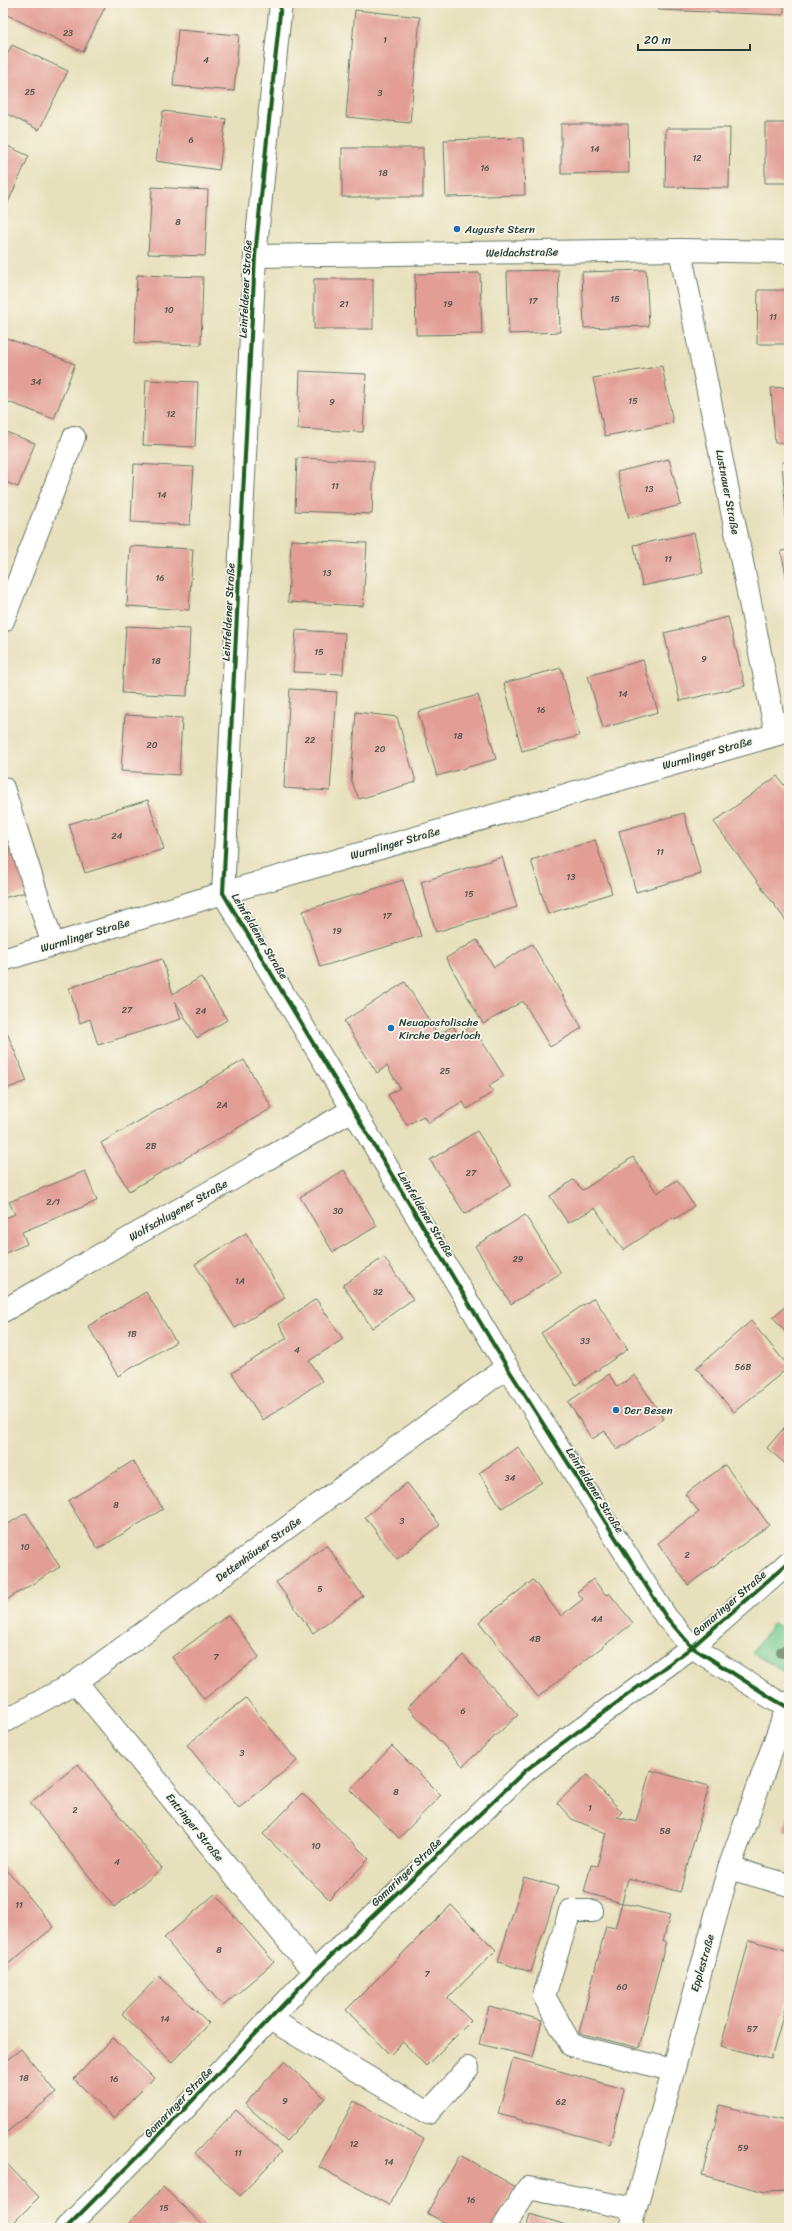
<svg xmlns="http://www.w3.org/2000/svg" width="792" height="2231" viewBox="0 0 792 2231" font-family="Sriracha,sans-serif">
	<style>
		.green { fill: #72ca90; stroke: #488462 }
		.building { fill: #e29e95 }
		.lines { fill: none; stroke-linecap: round; stroke-linejoin: round }
		.minor-casing { stroke: #657664; stroke-width: 24 }
		.minor { stroke: #fff; stroke-width: 22 }
		.cycleway-casing { stroke: #fbf7ec; stroke-width: 6 }
		.cycleway { stroke: #1b5e20; stroke-width: 4 }
		.tree { fill: #859a7e }
		.poi-dot { fill: #1f6fb2; stroke: #fbf7ec; stroke-width: 1.5 }
		.labels { text-anchor: middle; stroke-width: 3.5; stroke-linejoin: round; paint-order: stroke }
		.number-label { font-size: 9px; fill: #50554c }
		.poi-label { font-size: 11px; fill: #1f3d34; stroke: #fbf7ec; text-anchor: start }
		.street-label { font-size: 11px; fill: #1f3d34; stroke: #fbf7ec }
	</style>
	<rect width="100%" height="100%" fill="#fbf7ec"/>
	<filter id="ink" filterUnits="userSpaceOnUse"><feTurbulence type="fractalNoise" baseFrequency=".025" numOctaves="2"/><feDisplacementMap in="SourceGraphic" scale="8" xChannelSelector="R" yChannelSelector="G"/><feConvolveMatrix kernelMatrix="1 2 1 2 8 2 1 2 1" color-interpolation-filters="sRGB"/></filter>
	<filter id="wash" filterUnits="userSpaceOnUse"><feTurbulence type="fractalNoise" baseFrequency=".012" numOctaves="4" result="noise"/><feDisplacementMap in="SourceGraphic" scale="16" xChannelSelector="R" yChannelSelector="G"/><feGaussianBlur stdDeviation="0.9" result="paint"/><feColorMatrix in="noise" values="0 0 0 0 0 0 0 0 0 0 0 0 0 0 0 0 0 1.4 0 .05"/><feComposite in="paint" operator="in"/></filter>
	<g filter="url(#wash)">
		<rect width="100%" height="100%" fill="#e7e0bc"/>
		<path class="green" d="M773,1623l16,9v43l-37,-22z"/>
		<g id="blocks">
			<g class="building">
				<path d="M10,3h97l-24,49 -78,-38z"/>
				<path d="M659,3h125v12l-125,-5z"/>
				<path d="M355,10l65,7 -10,106 -64,-6z"/>
				<path d="M178,30l61,5 -5,56 -61,-5z"/>
				<path d="M12,45l56,26 -29,59 -36,-18v-49z"/>
				<path d="M163,111l63,8 -7,51 -63,-9z"/>
				<rect x="765" y="123" width="24" height="60"/>
				<path d="M561,124h67l1,49 -68,1z"/>
				<path d="M666,128h64l-1,60 -64,-1z"/>
				<path d="M523,138l2,57 -79,2 -2,-57z"/>
				<path d="M3,144l26,12 -23,51 -3,-1z"/>
				<rect x="342" y="148" width="81" height="49"/>
				<path d="M152,187l56,3 -3,66 -57,-2z"/>
				<path d="M558,270l2,62 -51,2 -2,-63z"/>
				<path d="M646,270l3,56 -65,2 -2,-56z"/>
				<path d="M480,273l2,61 -66,1 -1,-61z"/>
				<path d="M137,275l66,2 -2,68 -66,-2z"/>
				<rect x="314" y="279" width="59" height="50"/>
				<path d="M758,290h31v54h-32z"/>
				<path d="M4,337l71,27 -21,55 -51,-19z"/>
				<path d="M662,366l11,57 -68,13 -12,-58z"/>
				<path d="M300,371l66,3 -3,58 -65,-3z"/>
				<path d="M146,380l52,2 -3,65 -52,-2z"/>
				<path d="M789,387v55l-14,1 -4,-55z"/>
				<path d="M3,431l32,12 -17,44 -15,-6z"/>
				<path d="M297,458l77,3 -2,53 -77,-3z"/>
				<path d="M669,459l12,46 -52,13 -12,-46z"/>
				<path d="M789,461v54h-3l-4,-53z"/>
				<path d="M134,464l60,3 -4,58 -59,-3z"/>
				<path d="M694,533l9,40 -61,13 -8,-41z"/>
				<path d="M291,540l76,3 -4,63 -75,-4z"/>
				<path d="M130,546l63,3 -4,61 -62,-4z"/>
				<path d="M789,550v35h-1l-7,-34z"/>
				<path d="M728,617l17,69 -65,15 -16,-68z"/>
				<path d="M126,626l64,3 -3,67 -65,-3z"/>
				<path d="M296,630l49,3 -2,41 -50,-2z"/>
				<path d="M643,660l15,52 -55,16 -15,-52z"/>
				<path d="M561,668l18,68 -57,15 -18,-68z"/>
				<path d="M290,689l47,3 -7,99 -46,-3z"/>
				<path d="M478,695l18,64 -59,17 -19,-64z"/>
				<path d="M356,712l41,5 19,65 -57,17 -8,-19z"/>
				<path d="M125,715l57,3 -3,57 -58,-4z"/>
				<path d="M777,776l12,16v133l-75,-103z"/>
				<path d="M148,800l16,49 -79,24 -16,-49z"/>
				<path d="M684,813l17,61 -65,18 -17,-61z"/>
				<path d="M595,840l17,53 -64,21 -17,-54z"/>
				<path d="M17,846l13,45 -27,7v-48z"/>
				<path d="M502,857l15,50 -81,25 -15,-50z"/>
				<path d="M403,880l18,56 -101,31 -17,-56z"/>
				<path d="M477,940l17,27 38,-23 50,84 -32,19 -27,-46 -40,23 -37,-66z"/>
				<path d="M162,959l11,35 28,-17 26,43 -30,18 -22,-37 6,18 -83,26 -8,-26 -10,4 -11,-35z"/>
				<path d="M405,982l33,53 15,-9 5,9 14,-9 32,50 -15,9 4,7 -26,17 -4,-7 -35,21 -5,-7 -16,9 -19,-30 12,-7 -13,-22 -10,7 -33,-52z"/>
				<path d="M3,1023l24,58 -24,9z"/>
				<path d="M244,1060l28,48 -143,83 -28,-48z"/>
				<path d="M477,1131l34,54 -46,29 -35,-54z"/>
				<path d="M633,1157l24,36 20,-13 17,26 -19,13 -2,-2 -50,33 -28,-42 -27,15 -18,-27 23,-16 10,10z"/>
				<path d="M344,1170l33,56 -44,26 -33,-55z"/>
				<path d="M85,1171l12,30 -75,31 5,12 -24,10v-35l12,-5 -6,-12z"/>
				<path d="M525,1215l36,58 -50,31 -36,-58z"/>
				<path d="M246,1233l39,65 -50,30 -40,-64z"/>
				<path d="M384,1257l29,42 -41,29 -29,-43z"/>
				<path d="M146,1292l30,50 -58,34 -30,-50z"/>
				<path d="M594,1298l34,51 -52,36 -35,-52z"/>
				<path d="M316,1299l27,40 -34,22 13,20 -59,39 -31,-47 55,-35 -8,-14z"/>
				<path d="M789,1303v33l-16,-19z"/>
				<path d="M751,1321l38,46 -55,45 -38,-44z"/>
				<path d="M609,1374l8,13 18,-12 29,44 -47,31 -12,-19 -13,8 -24,-37z"/>
				<path d="M789,1422v45l-22,-19z"/>
				<path d="M518,1447l24,35 -40,26 -23,-35z"/>
				<path d="M133,1461l30,48 -65,40 -30,-48z"/>
				<path d="M725,1465l44,60 -81,60 -30,-42 41,-31 -14,-18z"/>
				<path d="M407,1483l33,42 -43,34 -32,-42z"/>
				<path d="M26,1513l34,54 -57,35v-75z"/>
				<path d="M326,1545l37,51 -50,37 -37,-51z"/>
				<path d="M593,1579l13,16 3,-2 24,30 -95,74 -59,-75 54,-42 28,36 22,-17 -6,-7z"/>
				<path d="M228,1615l31,42 -55,42 -32,-42z"/>
				<path d="M463,1655l55,60 -55,51 -55,-59z"/>
				<path d="M246,1698l51,63 -58,47 -52,-63z"/>
				<path d="M392,1746l49,49 -42,43 -49,-48z"/>
				<path d="M78,1764l84,105 -48,38 -84,-104z"/>
				<path d="M650,1770l59,16 -29,106 -52,-14 -6,25 48,12 -7,26h3l-27,107 -60,-15 27,-107 9,2 7,-25 -38,-11 7,-27 6,1 9,-33 -34,-14 -15,-16 30,-28 35,37 -5,5 19,5z"/>
				<path d="M302,1793l67,66 -40,40 -66,-65z"/>
				<path d="M789,1811v22l-6,-2z"/>
				<path d="M3,1865l51,62 -51,41z"/>
				<path d="M524,1877l34,10 -27,85 -33,-10z"/>
				<path d="M215,1894l59,68 -51,44 -59,-68z"/>
				<path d="M451,1905l45,45 -48,48 23,23 -45,45 -23,-24 -13,13 -44,-45z"/>
				<path d="M749,1940l40,11v43l-18,65 -50,-13z"/>
				<path d="M159,1976l50,47 -37,39 -50,-48z"/>
				<path d="M489,2006l53,14 -9,37 -54,-13z"/>
				<path d="M113,2038l41,40 -40,40 -40,-39z"/>
				<path d="M21,2049l35,44 -53,42v-72z"/>
				<path d="M513,2058l111,31 -14,55 -112,-30z"/>
				<path d="M284,2061l41,37 -39,43 -41,-37z"/>
				<path d="M354,2101l70,38 -35,66 -70,-38z"/>
				<path d="M720,2105l69,17v69l-24,1 -63,-17z"/>
				<path d="M236,2110l45,42 -41,44 -45,-43z"/>
				<path d="M460,2155l56,32 -23,41h-39l-27,-15z"/>
				<path d="M3,2160l36,37 -31,31h-5z"/>
				<path d="M163,2187l43,41h-82z"/>
				<path d="M530,2214l46,14h-50z"/>
			</g>
		</g>
	</g>
	<g filter="url(#ink)">
		<use href="#blocks" fill-opacity="0" stroke="#657664" stroke-width="1"/>
		<g class="lines">
			<g class="minor-casing">
				<g id="minor">
					<path d="M281,3l-26,253 -32,637 284,474 159,250 26,30 81,52 16,9"/>
					<path d="M680,250l96,483"/>
					<path d="M255,256l425,-6 109,2"/>
					<path d="M3,621l71,-184"/>
					<path d="M3,788l50,157"/>
					<path d="M3,960l220,-67 566,-162"/>
					<path d="M3,1311l351,-202"/>
					<path d="M76,1682l238,290"/>
					<path d="M3,1722l73,-40 431,-315"/>
					<path d="M729,1868l60,17"/>
					<path d="M592,1911h-22l-26,85 27,49 101,25"/>
					<path d="M270,2019l158,94 40,-45"/>
					<path d="M66,2228l109,-109 139,-147 212,-202 166,-123 97,-85"/>
					<path d="M503,2228l25,-40 107,21"/>
					<path d="M630,2228l99,-360 60,-166"/>
				</g>
			</g>
			<use href="#minor" class="minor"/>
			<g class="cycleway-casing">
				<g id="cycleway">
					<path d="M281,3l-26,253 -32,637 284,474 159,250 26,30 81,52 16,9"/>
					<path d="M66,2228l109,-109 139,-147 212,-202 166,-123 97,-85"/>
				</g>
			</g>
			<use href="#cycleway" class="cycleway"/>
		</g>
		<circle class="tree" cx="782" cy="1652" r="6"/>
	</g>
	<g class="poi-dot">
		<circle cx="457" cy="229" r="4"/>
		<circle cx="391" cy="1028" r="4"/>
		<circle cx="616" cy="1410" r="4"/>
	</g>
	<g class="labels">
		<g class="number-label">
			<text x="68" y="36">23</text>
			<text x="385" y="43">1</text>
			<text x="206" y="63">4</text>
			<text x="30" y="95">25</text>
			<text x="380" y="96">3</text>
			<text x="191" y="143">6</text>
			<text x="595" y="152">14</text>
			<text x="697" y="161">12</text>
			<text x="485" y="171">16</text>
			<text x="383" y="176">18</text>
			<text x="178" y="225">8</text>
			<text x="615" y="302">15</text>
			<text x="533" y="304">17</text>
			<text x="344" y="307">21</text>
			<text x="448" y="307">19</text>
			<text x="169" y="313">10</text>
			<text x="773" y="320">11</text>
			<text x="36" y="385">34</text>
			<text x="633" y="404">15</text>
			<text x="332" y="405">9</text>
			<text x="171" y="417">12</text>
			<text x="335" y="489">11</text>
			<text x="649" y="492">13</text>
			<text x="162" y="498">14</text>
			<text x="668" y="562">11</text>
			<text x="327" y="576">13</text>
			<text x="160" y="581">16</text>
			<text x="319" y="655">15</text>
			<text x="704" y="662">9</text>
			<text x="156" y="664">18</text>
			<text x="623" y="697">14</text>
			<text x="541" y="713">16</text>
			<text x="458" y="739">18</text>
			<text x="310" y="743">22</text>
			<text x="152" y="748">20</text>
			<text x="380" y="752">20</text>
			<text x="117" y="839">24</text>
			<text x="660" y="855">11</text>
			<text x="571" y="880">13</text>
			<text x="469" y="897">15</text>
			<text x="387" y="919">17</text>
			<text x="337" y="934">19</text>
			<text x="127" y="1013">27</text>
			<text x="201" y="1014">24</text>
			<text x="445" y="1074">25</text>
			<text x="222" y="1108">2A</text>
			<text x="151" y="1149">2B</text>
			<text x="471" y="1176">27</text>
			<text x="53" y="1205">2/1</text>
			<text x="338" y="1214">30</text>
			<text x="518" y="1262">29</text>
			<text x="240" y="1284">1A</text>
			<text x="378" y="1295">32</text>
			<text x="132" y="1337">1B</text>
			<text x="585" y="1344">33</text>
			<text x="297" y="1353">4</text>
			<text x="743" y="1370">56B</text>
			<text x="510" y="1481">34</text>
			<text x="116" y="1508">8</text>
			<text x="402" y="1524">3</text>
			<text x="25" y="1550">10</text>
			<text x="687" y="1558">2</text>
			<text x="320" y="1592">5</text>
			<text x="597" y="1622">4A</text>
			<text x="535" y="1642">4B</text>
			<text x="216" y="1660">7</text>
			<text x="463" y="1714">6</text>
			<text x="242" y="1756">3</text>
			<text x="396" y="1795">8</text>
			<text x="590" y="1811">1</text>
			<text x="75" y="1813">2</text>
			<text x="665" y="1834">58</text>
			<text x="316" y="1849">10</text>
			<text x="117" y="1865">4</text>
			<text x="19" y="1908">11</text>
			<text x="219" y="1953">8</text>
			<text x="427" y="1977">7</text>
			<text x="622" y="1990">60</text>
			<text x="165" y="2022">14</text>
			<text x="752" y="2032">57</text>
			<text x="24" y="2081">18</text>
			<text x="114" y="2082">16</text>
			<text x="285" y="2104">9</text>
			<text x="561" y="2105">62</text>
			<text x="354" y="2147">12</text>
			<text x="743" y="2151">59</text>
			<text x="238" y="2156">11</text>
			<text x="389" y="2165">14</text>
			<text x="471" y="2203">16</text>
			<text x="164" y="2211">15</text>
		</g>
		<g class="poi-label">
			<text x="465" y="233">Auguste Stern</text>
			<text x="399" y="1026">Neuapostolische<tspan x="399" dy="13">Kirche Degerloch</tspan></text>
			<text x="624" y="1414">Der Besen</text>
		</g>
		<g class="street-label">
			<text transform="translate(522 252) rotate(-1)" y="4">Weidachstraße</text>
			<text transform="translate(245 289) rotate(-87)" y="4">Leinfeldener Straße</text>
			<text transform="translate(728 492) rotate(79)" y="4">Lustnauer Straße</text>
			<text transform="translate(228 612) rotate(-87)" y="4">Leinfeldener Straße</text>
			<text transform="translate(707 753) rotate(-16)" y="4">Wurmlinger Straße</text>
			<text transform="translate(395 843) rotate(-16)" y="4">Wurmlinger Straße</text>
			<text transform="translate(85 935) rotate(-17)" y="4">Wurmlinger Straße</text>
			<text transform="translate(260 936) rotate(59)" y="4">Leinfeldener Straße</text>
			<text transform="translate(178 1210) rotate(-30)" y="4">Wolfschlugener Straße</text>
			<text transform="translate(426 1214) rotate(59)" y="4">Leinfeldener Straße</text>
			<text transform="translate(595 1490) rotate(58)" y="4">Leinfeldener Straße</text>
			<text transform="translate(258 1549) rotate(-36)" y="4">Dettenhäuser Straße</text>
			<text transform="translate(729 1603) rotate(-41)" y="4">Gomaringer Straße</text>
			<text transform="translate(195 1827) rotate(51)" y="4">Entringer Straße</text>
			<text transform="translate(406 1872) rotate(-44)" y="4">Gomaringer Straße</text>
			<text transform="translate(702 1963) rotate(-74)" y="4">Epplestraße</text>
			<text transform="translate(178 2102) rotate(-46)" y="4">Gomaringer Straße</text>
		</g>
	</g>
	<rect width="792" height="2231" fill="none" stroke="#fbf7ec" stroke-width="16"/>
	<path d="M638 44v6h112v-6" fill="none" stroke="#1f3d34" stroke-width="2"/>
	<text x="644" y="44" font-size="12" fill="#1f3d34" stroke="#fbf7ec" stroke-width="3" paint-order="stroke">20 m</text>
</svg>
